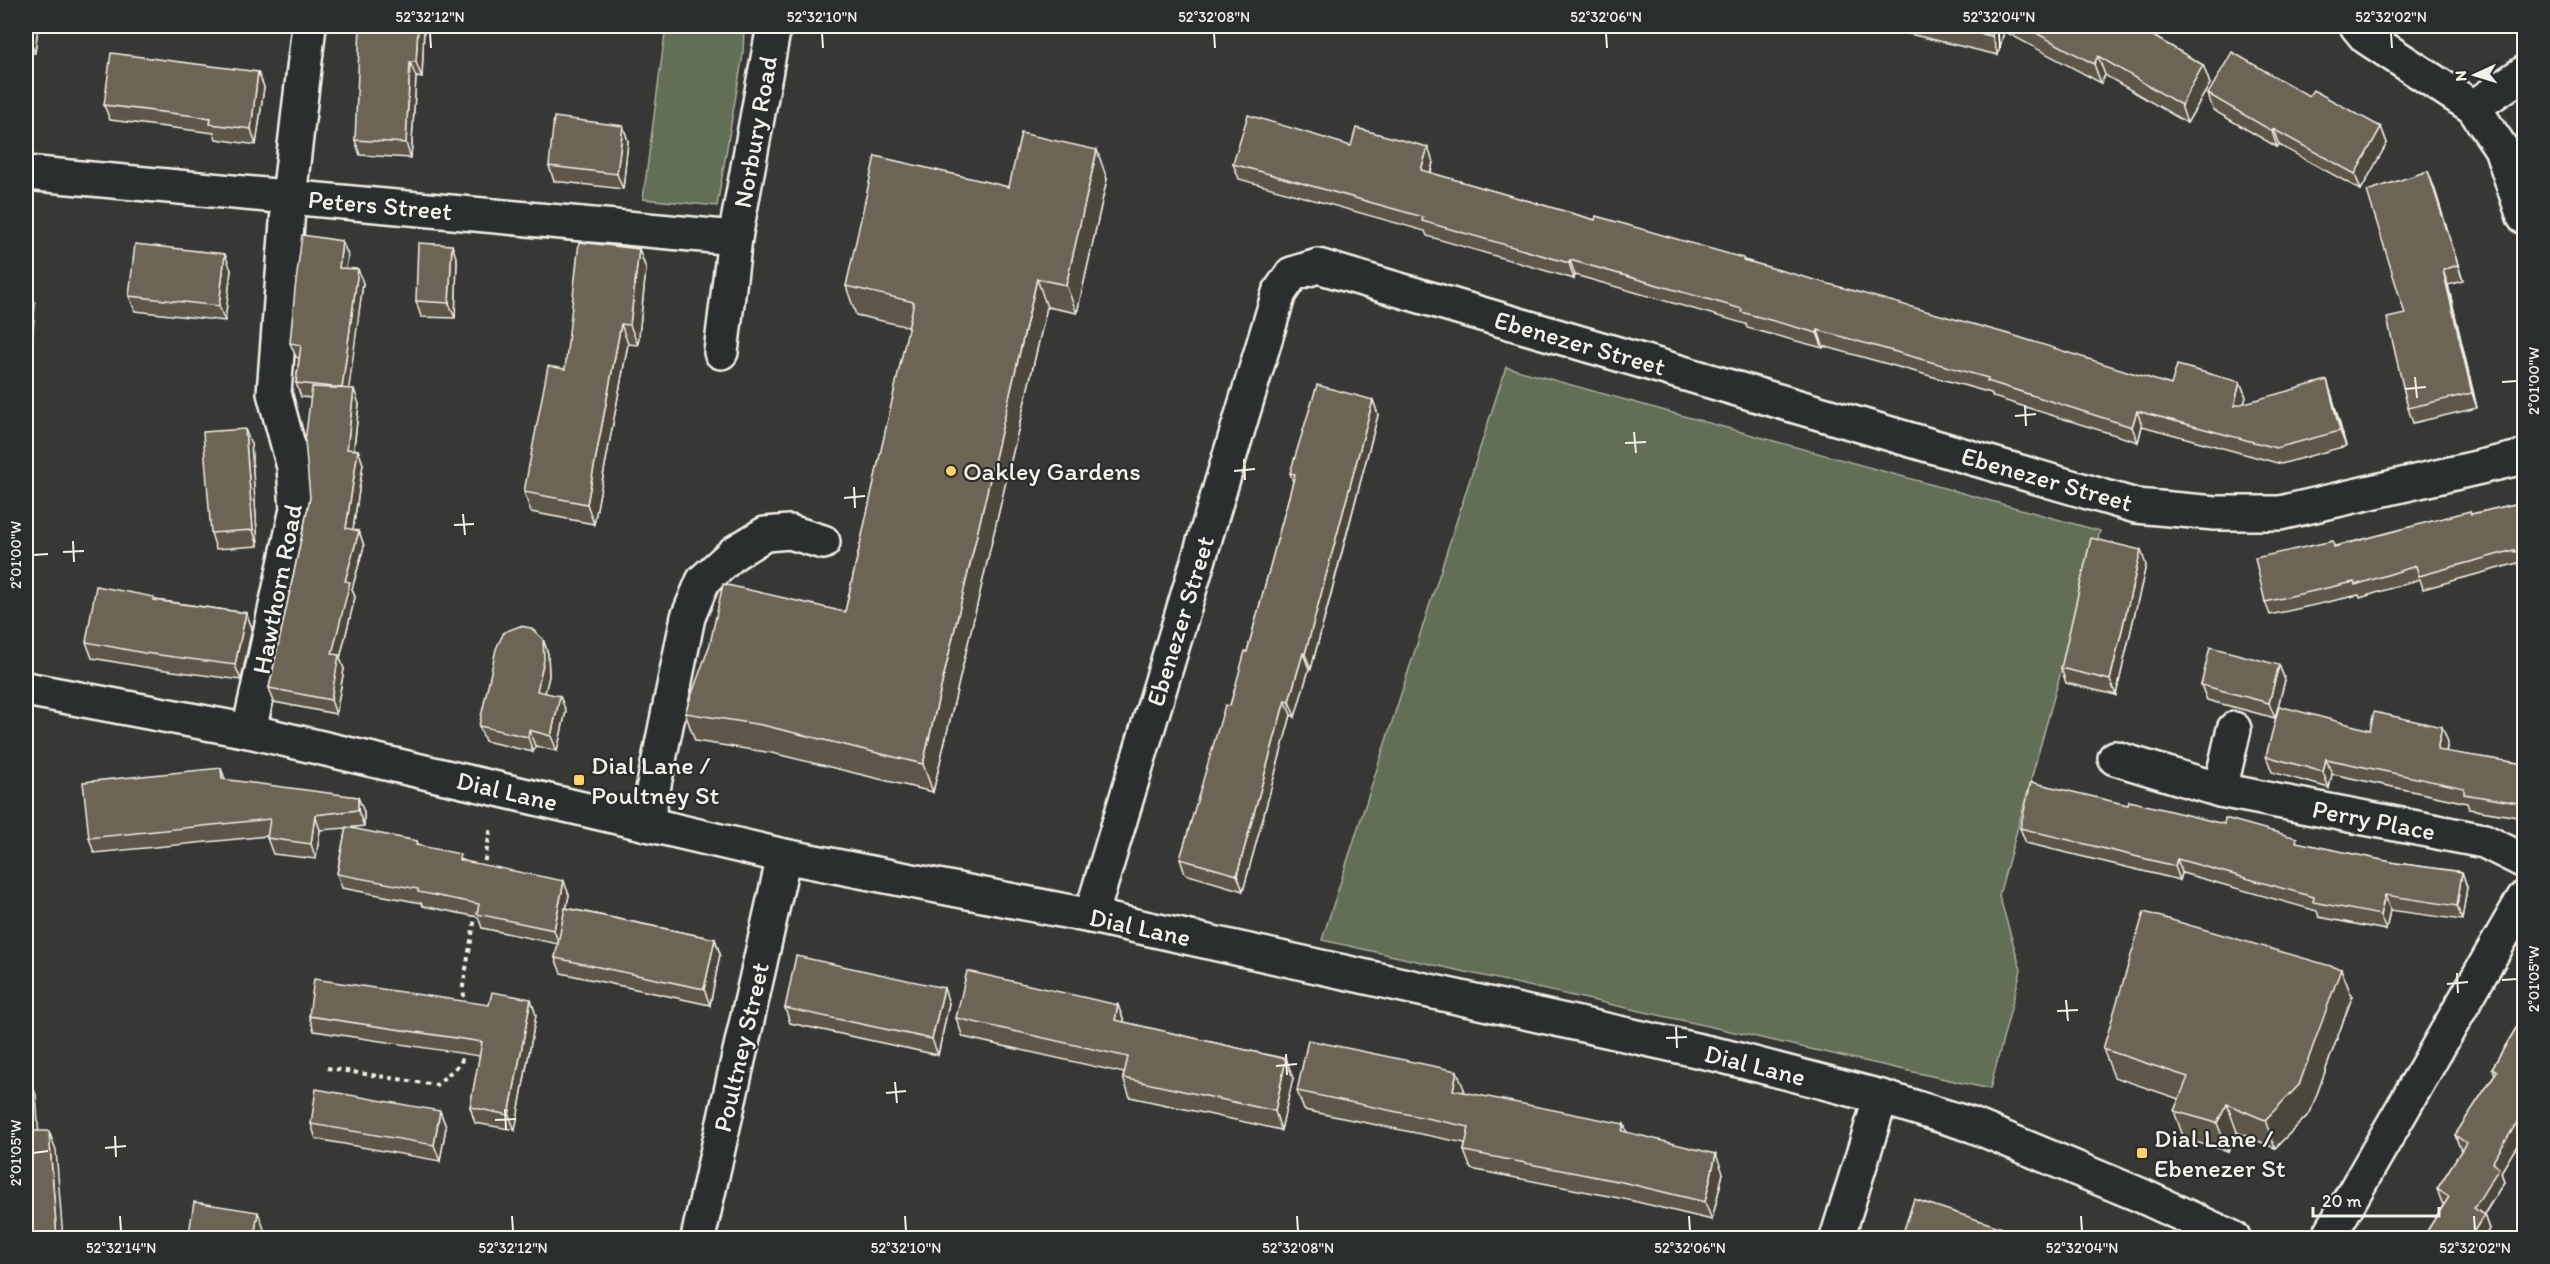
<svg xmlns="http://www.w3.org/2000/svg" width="2550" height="1264" viewBox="0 0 2550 1264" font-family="Itim,sans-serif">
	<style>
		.park { fill: #626e55; stroke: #abb09e; stroke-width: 1.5 }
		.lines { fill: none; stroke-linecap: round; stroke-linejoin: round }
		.minor-casing { stroke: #f4f1e8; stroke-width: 38 }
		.path { stroke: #f4f1e8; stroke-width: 4; stroke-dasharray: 4.5 4.5; stroke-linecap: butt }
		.minor { stroke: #2a2d2e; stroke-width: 33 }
		.wall { fill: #5d5749; stroke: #f4f1e8; stroke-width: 1.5 }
		.shaded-wall { fill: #4c473c; stroke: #f4f1e8; stroke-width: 1.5 }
		.building { fill: #6c6555; stroke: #f4f1e8; stroke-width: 1.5 }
		.ticks { fill: none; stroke: #f4f1e8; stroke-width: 2 }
		.poi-dot { fill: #ffd166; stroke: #2a2d2e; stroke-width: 2 }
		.labels { text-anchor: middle; stroke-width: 4.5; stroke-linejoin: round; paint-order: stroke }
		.street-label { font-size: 26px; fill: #f4f1e8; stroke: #2a2d2e }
		.poi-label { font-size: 26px; fill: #f4f1e8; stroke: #2a2d2e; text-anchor: start }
		.neatline { fill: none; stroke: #f4f1e8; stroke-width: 2 }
		.ticks-label { font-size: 15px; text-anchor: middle; fill: #f4f1e8 }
	</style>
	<rect width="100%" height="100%" fill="#373836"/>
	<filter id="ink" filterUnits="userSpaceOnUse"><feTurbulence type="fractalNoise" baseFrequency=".0167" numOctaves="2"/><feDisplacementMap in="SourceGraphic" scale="12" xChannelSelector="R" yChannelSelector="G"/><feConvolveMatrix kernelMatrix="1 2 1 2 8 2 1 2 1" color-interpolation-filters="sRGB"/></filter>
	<g filter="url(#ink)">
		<g class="park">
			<path d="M666,26h78l-1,28 -26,152 -74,-7z"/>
			<path d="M1506,367l594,164 -101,364 22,75 -31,119 -668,-149z"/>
		</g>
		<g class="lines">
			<g class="minor-casing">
				<g id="minor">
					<path d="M2357,26l9,11 107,70 28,41 23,69"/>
					<path d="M2473,107l51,-34"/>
					<path d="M26,173l709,65"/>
					<path d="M721,352l14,-114 39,-212"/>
					<path d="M26,689l223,42 535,125 307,60 632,140 158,41 91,28 168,70 93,43"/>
					<path d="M249,731l48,-222 -3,-42 -20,-74 15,-196 20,-171"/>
					<path d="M2115,758l105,32 264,51 40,20"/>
					<path d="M2220,790l14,-61"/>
					<path d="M646,824l42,-207 15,-36 31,-28 31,-19 25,-2 33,10"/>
					<path d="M1091,916l188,-623 13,-19 26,-8 818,240 79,7h65l244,-56"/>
					<path d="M698,1238l86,-382"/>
					<path d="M1837,1238l44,-141"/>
					<path d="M2328,1238l196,-340"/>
				</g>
			</g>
			<g class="path">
				<path d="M483,870l8,-43"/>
				<path d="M465,1006l-2,-20 13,-74"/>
				<path d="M327,1068l109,17 25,-22 3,-14"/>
			</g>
			<use href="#minor" class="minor"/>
		</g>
		<g class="wall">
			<path d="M26,26h12l-3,27h-9z"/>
			<path d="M424,26l-2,52 -6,-1 -5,81 -51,-3 -5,-15z"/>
			<path d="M1876,26h260l67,39 7,19 -23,39 -82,-48 -4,8 -97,-52 -6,24z"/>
			<path d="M258,72l6,15 -8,58 -40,-6 -2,-6 -104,-13 -6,-15z"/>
			<path d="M2208,94l101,2 72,31 6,16 -26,47 -82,-45 -2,2 -64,-37z"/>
			<path d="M623,126l5,15 -5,48 -69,-8 -5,-15z"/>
			<path d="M1433,162l-2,11 164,47 149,40 427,125 69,-3 6,15 -2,6 88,-7 14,50 -65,18 -139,-38 -4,16 -145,-45 -2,-4 -168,-47v2l-76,-20 -1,-4 -171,-49 -1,4 -147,-43 -2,-5 -186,-52 -6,-15z"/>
			<path d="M1107,179l-30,134 -30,-6 -114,485 -161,-39 -77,-12 -10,-28 160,-101 64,-285 -53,-12 -10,-29z"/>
			<path d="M2434,187l29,94 -15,4 29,123 -64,15 -5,-15 -3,-94z"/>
			<path d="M639,249l7,20 -8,76 -10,-1 -34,180 -63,-12 -7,-20 41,-123z"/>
			<path d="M348,255l-2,13 17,15 -15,106 11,15 -5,45 4,1 5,14 -10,66 6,1 5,15 -12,43 3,8 -15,61 4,11 -8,45 -62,-12 -5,-14 41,-190 1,-100 -10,-1 -5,-14 3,-25 -3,-1 -6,-14z"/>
			<path d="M457,260l-2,58 -34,-1 -5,-16z"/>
			<path d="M231,270l-6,51 -90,-10 -6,-15z"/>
			<path d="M1373,400l5,15 -45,172 -22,82h-2l-14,48 -4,-2 -48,176 -58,-17 -5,-15 67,-207 46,-170 -3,-9z"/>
			<path d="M251,444l7,102 -42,3 -5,-16z"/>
			<path d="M2524,502v62l-5,1 -1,-2 -95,26 -3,-10 -60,19 -1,-3 -89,20 -5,-13 70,-56z"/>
			<path d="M2146,565l-30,130 -50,-12 -5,-15z"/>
			<path d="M156,600l90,13 6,15 -11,52 -91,-12 -58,-10 -6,-16z"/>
			<path d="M543,639l5,15 1,22 -4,16 21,19 -9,40 -22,-5 -2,6 -48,-11 -6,-15z"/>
			<path d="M2279,665l6,15 -10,38 -68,-18 -6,-15z"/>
			<path d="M2442,727l6,15 -2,10 78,12v54l-55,-9 -2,-6 -135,-29 -3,14 -57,-16 -6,-16 104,-26z"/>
			<path d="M226,780l138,32v14l-18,2 71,13 2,5 150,49 -3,13 149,31 5,15 -10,51 -149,-32 -6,-15 3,-14 -76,-16 -4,-11 -55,-11 -2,-3 -79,-15 -5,-14 9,-46 -26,2 -4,29 -43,-5 -6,-16 1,-2 -174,17 -5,-15z"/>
			<path d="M2128,805l171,38 97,20 66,9 5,15 -5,33 -72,-10 -4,20 -67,-13 -2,-6 -135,-38 -2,7 -154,-37 -6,-15z"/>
			<path d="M2341,969l11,28 -42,116 -35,35 -38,-16 -9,19 -44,-12 -10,-28 5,-12 -65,-22 -11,-28z"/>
			<path d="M949,1003l-11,52 -148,-32 -5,-15z"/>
			<path d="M489,1005l47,10 -21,115 -40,-7 -5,-16 10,-51 -166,-25 -5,-15z"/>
			<path d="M2524,1015v119l-23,38 3,10 -20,33 5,14 -6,10h-61l22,-35 -2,-1 -5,-14 24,-38 -6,-16 40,-61 -3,-6z"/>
			<path d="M956,1018l168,4 162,37 7,19 -12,52 -151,-33 -7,-19 1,-5 -161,-36z"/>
			<path d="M1464,1089l-1,3 164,41 96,40 -11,47 -83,-20 -158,-31 -7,-18 1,-8 -161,-33 -7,-19z"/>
			<path d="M440,1111l6,16 -6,34 -124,-22 -5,-15z"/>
		</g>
		<g class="shaded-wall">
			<path d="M30,26h8l-3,27 -6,-15z"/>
			<path d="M418,26h6l-2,52 -6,-16z"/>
			<path d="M1994,26h8l2,5 -6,24 -6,-19z"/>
			<path d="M2098,56l7,19 -4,8 -7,-19z"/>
			<path d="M410,62l6,15 -5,81 -5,-15z"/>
			<path d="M2203,65l7,19 -23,39 -6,-18z"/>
			<path d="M258,72l6,15 -8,58 -5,-16z"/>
			<path d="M623,126l5,15 -5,48 -6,-15z"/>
			<path d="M2381,127l6,16 -26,47 -6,-16z"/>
			<path d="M2273,129l6,16 -2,2 -5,-16z"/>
			<path d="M1428,147l5,15 -6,23 -6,-15z"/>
			<path d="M1097,150l10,29 -30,134 -11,-28z"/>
			<path d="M2428,171l6,16 29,94 -5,-16z"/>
			<path d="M28,193l7,21 -7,69 7,20 -9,126v-214z"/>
			<path d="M342,241l6,14 -4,27 -5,-14z"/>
			<path d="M452,245l5,15 -2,58 -6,-15z"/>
			<path d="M639,249l7,20 -8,76 -8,-20z"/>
			<path d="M225,254l6,16 -6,51 -6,-15z"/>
			<path d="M1570,260l5,15 -1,4 -5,-16z"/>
			<path d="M358,269l5,14 -16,119 -5,-14z"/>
			<path d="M2443,270l5,15 29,123 -5,-15z"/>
			<path d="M1037,279l10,28 -114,485 -10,-28z"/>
			<path d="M621,324l7,20 -34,180 -7,-20z"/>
			<path d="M1818,330l5,16v2l-6,-15z"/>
			<path d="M2327,380l5,16 14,50 -6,-15z"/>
			<path d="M2240,382l6,15 -7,24 -5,-15z"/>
			<path d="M354,389l5,15 -7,59 -5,-14z"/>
			<path d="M1373,400l5,15 -67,254 -6,-15z"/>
			<path d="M2137,411l5,15 -4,16 -6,-15z"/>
			<path d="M245,429l6,15 7,102 -5,-16z"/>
			<path d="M358,450l5,14 -12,78 -5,-14z"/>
			<path d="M359,531l5,15 -12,43 3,8 -15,61 4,11 -8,45 -5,-14 1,-46 13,-73z"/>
			<path d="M2141,550l5,15 -30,130 -6,-15z"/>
			<path d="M246,613l6,15 -11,52 -6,-15z"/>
			<path d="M543,639l5,15 1,22 -7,30 -5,-15z"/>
			<path d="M1303,653l6,16 -14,48 -6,-16z"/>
			<path d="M2279,665l6,15 -10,38 -6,-15z"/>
			<path d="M560,696l6,15 -9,40 -6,-15z"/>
			<path d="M1285,700l6,15 -48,176 -6,-16z"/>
			<path d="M2442,727l6,15 -5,24 -6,-16z"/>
			<path d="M529,730l6,16 -2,6 -5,-15z"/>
			<path d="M2326,759l6,15 -3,14 -6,-16z"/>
			<path d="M221,768l6,16 -5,-5z"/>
			<path d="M358,797l6,15v14l-6,-16z"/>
			<path d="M315,815l5,15 -4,29 -5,-15z"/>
			<path d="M2177,859l5,14 -2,7 -5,-14z"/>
			<path d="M2462,872l5,15 -5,33 -5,-14z"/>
			<path d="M564,881l5,14 -10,49 -5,-14z"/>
			<path d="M2385,895l5,15 -4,20 -6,-15z"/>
			<path d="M715,939l5,15 -10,51 -6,-16z"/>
			<path d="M2341,969l11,28 -42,116 -35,35 -10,-28z"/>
			<path d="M944,988l5,15 -11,52 -6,-16z"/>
			<path d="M531,999l5,16 -21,115 -6,-15z"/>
			<path d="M1118,1005l7,19 -10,-4z"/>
			<path d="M1286,1059l7,19 -12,52 -6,-19z"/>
			<path d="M1457,1071l7,18 -5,20 -6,-19z"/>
			<path d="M29,1076l7,19 4,56 -7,-20z"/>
			<path d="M2524,1098v36l-23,38 3,10 -25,40 -5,-14 18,-45z"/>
			<path d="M2227,1104l10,28 -9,19 -11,-28z"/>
			<path d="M440,1111l6,16 -6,34 -6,-16z"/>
			<path d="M1624,1124l6,18 -8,-11z"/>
			<path d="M49,1131l7,19 7,89h-6z"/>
			<path d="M1716,1154l7,19 -11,47 -7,-18z"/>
			<path d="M258,1212l7,20v7l-10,-8z"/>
			<path d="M2484,1215l5,14 -6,10h-14z"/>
		</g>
		<g class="building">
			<path d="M26,26h4l-1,12h-3z"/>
			<path d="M360,26h58l-2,36h-6l-4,81 -51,-3z"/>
			<path d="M1946,26h48l-2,10z"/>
			<path d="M2023,26h113l67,39 -22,40 -83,-49 -4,8z"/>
			<path d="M2232,52l77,44 4,-6 68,37 -26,47 -82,-45 -1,2 -64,-37z"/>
			<path d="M111,53l147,19 -7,57 -41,-5 1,-6 -107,-13z"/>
			<path d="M1248,115l103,31 5,-18 72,19 -7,23 174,50 1,-4 147,42v2l269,75 159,50 6,-20 63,17 -6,24 93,-26 13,51 -64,17 -139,-37 -5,16 -145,-46 1,-3 -170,-48 -1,3 -76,-21 1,-3 -172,-49 -1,3 -147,-42 1,-4 -190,-53z"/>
			<path d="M554,117l69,9 -6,48 -68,-8z"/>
			<path d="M1021,133l76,17 -31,135 -29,-6 -114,485 -161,-39 -77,-12 25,-69 13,-60 122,28 69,-310 -68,-16 29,-130 134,31z"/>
			<path d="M2428,171l30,94 -15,5 29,123 -64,15 -21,-90 18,-4 -38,-123z"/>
			<path d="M26,193h2l-2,22z"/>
			<path d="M302,235l40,6 -3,27 19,1 -16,119 -46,-5 5,-38 -11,-2 5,-54z"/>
			<path d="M579,242l60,7 -9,76 -9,-1 -34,180 -63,-12 24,-126 17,3z"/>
			<path d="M418,243l34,2 -3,58 -33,-2z"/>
			<path d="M135,244l90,10 -6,52 -90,-10z"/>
			<path d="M26,282h2l-2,28z"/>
			<path d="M1317,385l56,15 -68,254 -2,-1 -14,48 -4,-1 -48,175 -57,-16 45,-154 5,1 15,-55 2,1 48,-178 -5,-1z"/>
			<path d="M312,387l42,2 -7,60 11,1 -12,78 13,3 -14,50 5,1 -18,72 7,1 -8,45 -62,-12 41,-190 -5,-57z"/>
			<path d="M245,429l8,101 -42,3 -8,-101z"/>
			<path d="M2524,502v48l-10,2v-2l-95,26 -3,-10 -61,19 -1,-3 -89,20 -10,-44 78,-17 1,6 136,-36 1,3z"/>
			<path d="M2091,538l50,12 -31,130 -49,-12z"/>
			<path d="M96,586l58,11v3l92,13 -11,52 -91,-12 -58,-11z"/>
			<path d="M520,626l11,2 12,11 1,21 -7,31 23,5 -9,40 -22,-6 -1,7 -49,-11 17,-77 8,-17z"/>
			<path d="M2210,647l69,18 -10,38 -68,-18z"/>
			<path d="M2279,706l91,24 4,-18 68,15 -5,23 87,14v40l-60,-10v-6l-138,-29 -3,13 -57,-16z"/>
			<path d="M221,768l1,11 136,18v13l-43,5 -4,29 -44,-6 3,-19 -181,19 -6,-56z"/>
			<path d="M2031,782l97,23 1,-4 95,23 1,-6 72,20 -1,4 100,21 66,9 -5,34 -72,-11 -5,20 -67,-13 1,-5 -137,-38 -2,7 -155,-38z"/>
			<path d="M346,827l71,14 -1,4 44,9 -1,6 105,21 -10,49 -77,-16 2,-10 -61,-12v-3l-81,-15z"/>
			<path d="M565,908l150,31 -11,50 -149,-31z"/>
			<path d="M2144,912l197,57 -42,116 -34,35 -38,-16 -10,19 -43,-12 14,-34 -85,-28z"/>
			<path d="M796,956l148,32 -12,51 -147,-31z"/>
			<path d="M967,971l151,34 -3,15 171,39 -11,52 -152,-33 5,-21 -172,-39z"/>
			<path d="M314,979l175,26 3,-13 39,7 -22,116 -39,-8 12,-65 -173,-26z"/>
			<path d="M2524,1015v83l-3,6 3,3v4l-32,52 7,5 -25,40 10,7 -15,24h-47l27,-42 -12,-8 29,-46 -11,-8 42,-64 -5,-3z"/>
			<path d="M1308,1040l149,31 -4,19 171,34 -2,7 94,23 -11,48 -83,-20 -158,-31 5,-24 -172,-36z"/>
			<path d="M26,1076h3l4,55h16l8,108h-31z"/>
			<path d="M316,1089l124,22 -6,34 -123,-21z"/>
			<path d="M1914,1199l122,40h-135z"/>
			<path d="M194,1202l64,10 -3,19 36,8h-103z"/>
		</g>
	</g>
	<path class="ticks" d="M430,33l1,15M822,33l1,15M1214,33l1,15M1606,33l1,15M1999,33l1,15M2391,33l1,15M2415,377l2,21M2502,382l15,-1M2405,389l21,-2M2025,405l1,21M2015,416l21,-2M1634,432l2,21M1625,443l21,-1M1244,459l1,21M1234,471l21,-2M854,487l1,21M844,498l21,-2M463,514l2,21M454,525l20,-1M73,541l1,21M63,552l21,-1M33,555l15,-1M2457,973l1,20M2502,980l15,-1M2447,984l21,-2M2066,1000l2,21M2057,1011l21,-1M1676,1027l1,21M1666,1038l21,-1M1286,1054l1,21M1276,1066l21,-2M895,1082l2,21M886,1093l20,-2M505,1109l1,21M495,1120l21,-1M115,1136l1,21M105,1148l21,-2M33,1153l15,-2M120,1216l1,15M512,1216l1,15M905,1216l1,15M1297,1216l1,15M1689,1216l1,15M2081,1216l1,15M2474,1216l1,15"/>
	<g class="poi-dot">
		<circle cx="951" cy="471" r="6"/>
		<rect x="573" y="774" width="12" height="12" rx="3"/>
		<rect x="2136" y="1147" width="12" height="12" rx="3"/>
	</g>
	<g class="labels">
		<g class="street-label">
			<text transform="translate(755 132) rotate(-80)" y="9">Norbury Road</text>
			<text transform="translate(380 205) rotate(5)" y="9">Peters Street</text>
			<text transform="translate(1580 343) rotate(16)" y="9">Ebenezer Street</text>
			<text transform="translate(2047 479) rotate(16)" y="9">Ebenezer Street</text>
			<text transform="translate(277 589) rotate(-79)" y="9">Hawthorn Road</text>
			<text transform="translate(1180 621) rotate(-73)" y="9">Ebenezer Street</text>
			<text transform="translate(507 791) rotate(13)" y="9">Dial Lane</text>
			<text transform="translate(2374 820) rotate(11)" y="9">Perry Place</text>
			<text transform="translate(1140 927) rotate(12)" y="9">Dial Lane</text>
			<text transform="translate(741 1047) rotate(-77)" y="9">Poultney Street</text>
			<text transform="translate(1755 1065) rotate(14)" y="9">Dial Lane</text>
		</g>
		<g class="poi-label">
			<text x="963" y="480">Oakley Gardens</text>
			<text x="591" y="774">Dial Lane /<tspan x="591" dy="30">Poultney St</tspan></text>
			<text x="2154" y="1147">Dial Lane /<tspan x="2154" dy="30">Ebenezer St</tspan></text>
		</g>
	</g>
	<rect width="2550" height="1264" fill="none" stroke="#2a2d2e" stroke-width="66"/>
	<g transform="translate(2475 75) rotate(266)" stroke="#2a2d2e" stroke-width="4.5" paint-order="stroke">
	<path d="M0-4.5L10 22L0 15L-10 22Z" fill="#f4f1e8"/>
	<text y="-9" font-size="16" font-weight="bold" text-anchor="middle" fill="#f4f1e8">N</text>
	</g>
	<path d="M2313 1207v9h126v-9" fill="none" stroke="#f4f1e8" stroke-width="3"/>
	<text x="2322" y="1207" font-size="18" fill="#f4f1e8" stroke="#2a2d2e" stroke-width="4.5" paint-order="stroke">20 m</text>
	<rect x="33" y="33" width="2484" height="1198" class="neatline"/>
	<g class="ticks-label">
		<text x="430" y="22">52°32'12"N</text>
		<text x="822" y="22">52°32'10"N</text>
		<text x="1214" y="22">52°32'08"N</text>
		<text x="1606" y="22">52°32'06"N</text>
		<text x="1999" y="22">52°32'04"N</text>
		<text x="2391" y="22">52°32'02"N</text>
		<text transform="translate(2534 381) rotate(-90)" y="5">2°01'00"W</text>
		<text transform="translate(16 555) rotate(-90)" y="5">2°01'00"W</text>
		<text transform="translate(2534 979) rotate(-90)" y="5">2°01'05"W</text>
		<text transform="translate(16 1153) rotate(-90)" y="5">2°01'05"W</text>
		<text x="121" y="1253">52°32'14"N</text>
		<text x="513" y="1253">52°32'12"N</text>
		<text x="906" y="1253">52°32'10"N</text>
		<text x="1298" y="1253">52°32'08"N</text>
		<text x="1690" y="1253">52°32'06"N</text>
		<text x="2082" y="1253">52°32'04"N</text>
		<text x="2475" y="1253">52°32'02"N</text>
	</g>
</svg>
